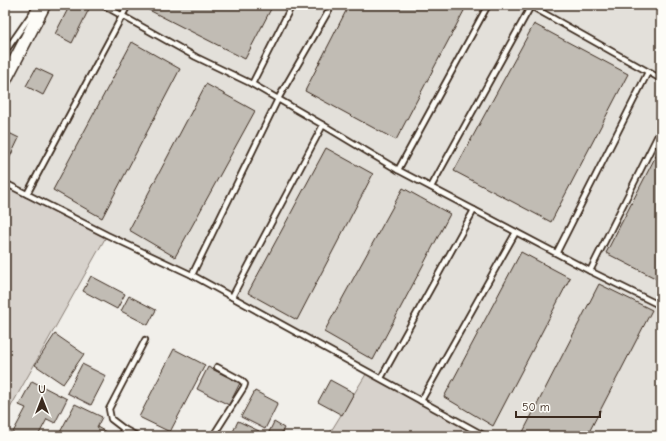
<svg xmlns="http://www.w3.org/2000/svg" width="666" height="441" viewBox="0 0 666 441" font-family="'Comic Neue',sans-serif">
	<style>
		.built { fill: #e3e0da }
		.green { fill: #d7d2cc; stroke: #897e75 }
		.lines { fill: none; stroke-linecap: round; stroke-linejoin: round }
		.stream { stroke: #80746b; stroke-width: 3.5 }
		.building { fill: #c1bcb4; stroke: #3b2a1e }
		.lane-casing { stroke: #3b2a1e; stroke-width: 8 }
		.secondary-casing { stroke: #3b2a1e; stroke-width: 15 }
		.lane { stroke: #fdfcf7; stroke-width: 4.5 }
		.secondary { stroke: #fdfcf7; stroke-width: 12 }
	</style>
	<rect width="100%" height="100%" fill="#f1efea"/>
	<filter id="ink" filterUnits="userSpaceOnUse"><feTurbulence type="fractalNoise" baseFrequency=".025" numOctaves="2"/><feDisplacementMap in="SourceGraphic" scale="8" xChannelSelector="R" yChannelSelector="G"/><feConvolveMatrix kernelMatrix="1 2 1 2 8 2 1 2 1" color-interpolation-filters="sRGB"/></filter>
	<g filter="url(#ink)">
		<path class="built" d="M48,5h613v431h-176l-293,-161 -187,-92v-99z"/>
		<g class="green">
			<path d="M5,183l102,52 -102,182z"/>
			<path d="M368,371l117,65h-157z"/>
		</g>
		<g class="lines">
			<path class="stream" d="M5,12l3,-7"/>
		</g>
		<g class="building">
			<path d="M70,5h21l-19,38 -17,-9z"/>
			<path d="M149,5h124l-28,54 -98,-50z"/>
			<path d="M349,5h118l-71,135 -91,-49z"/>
			<path d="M534,24l94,50 -77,148 -97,-51z"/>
			<path d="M132,42l48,27 -78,149 -49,-28z"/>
			<path d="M36,68l17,8 -10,19 -17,-9z"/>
			<path d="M206,84l49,27 -80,146 -46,-27z"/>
			<path d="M5,131l14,7 -9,19 -5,-2z"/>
			<path d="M661,146v135l-55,-28z"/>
			<path d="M326,148l47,26 -76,146 -49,-27z"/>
			<path d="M403,188l47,26 -77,146 -49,-28z"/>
			<path d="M521,252l49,26 -77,148 -49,-29z"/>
			<path d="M91,276l34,18 -8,15 -34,-18z"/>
			<path d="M599,284l53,26 -65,126h-60l-5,-2z"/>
			<path d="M129,296l27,14 -8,15 -27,-14z"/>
			<path d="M55,334l29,20 -21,30 -28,-19z"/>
			<path d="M174,349l31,16 -35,67 -31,-15z"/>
			<path d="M82,364l24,12 -15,29 -24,-12z"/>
			<path d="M208,367l32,16 -11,22 -32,-16z"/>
			<path d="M330,380l24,13 -12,22 -24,-13z"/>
			<path d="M32,381l35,18 -12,24 -8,-4 -9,17h-27l15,-28 -7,-3z"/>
			<path d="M255,391l23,12 -13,26 -24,-12z"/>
			<path d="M75,404l27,13 -5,10 9,5 -2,4h-46z"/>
			<path d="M238,421l21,10 -2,5h-26z"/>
			<path d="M274,422l10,6 -4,8h-13z"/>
		</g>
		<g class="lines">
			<g class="lane-casing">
				<g id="lane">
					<path d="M103,5l93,52 56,27 71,41 75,45 192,101 71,35"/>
					<path d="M529,5l132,74"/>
					<path d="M5,52l32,-46"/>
					<path d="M252,84l40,-79"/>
					<path d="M398,170l90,-165"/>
					<path d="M5,183l102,52 85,40 293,161"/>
					<path d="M431,187l100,-181"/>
					<path d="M27,194l101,-189"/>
					<path d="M557,252l91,-180"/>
					<path d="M590,271l71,-142"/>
					<path d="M192,275l86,-176 54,-94"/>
					<path d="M232,297l91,-172"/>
					<path d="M381,378l93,-168"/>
					<path d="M421,401l95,-169"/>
					<path d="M124,429l13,7"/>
					<path d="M120,436l4,-7 -13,-10 -2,-10 36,-69"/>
					<path d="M213,436l31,-49 1,-3 -4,-4 -24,-13"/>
				</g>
			</g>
			<g class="secondary-casing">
				<path id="secondary" d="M5,80l39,-75"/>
			</g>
			<use href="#lane" class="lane"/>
			<use href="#secondary" class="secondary"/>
		</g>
	</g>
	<rect width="666" height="441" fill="none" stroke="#fdfcf7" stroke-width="20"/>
	<rect x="10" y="10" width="646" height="421" fill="none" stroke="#3b2a1e" stroke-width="1.5" filter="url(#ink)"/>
	<g transform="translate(42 399)" stroke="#fdfcf7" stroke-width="3" paint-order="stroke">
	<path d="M0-3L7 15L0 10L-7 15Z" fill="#3b2a1e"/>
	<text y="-6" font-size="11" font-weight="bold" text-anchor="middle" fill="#3b2a1e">U</text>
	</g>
	<path d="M516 411v6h84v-6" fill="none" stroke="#3b2a1e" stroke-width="2"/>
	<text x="522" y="411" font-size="12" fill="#3b2a1e" stroke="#fdfcf7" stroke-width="3" paint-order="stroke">50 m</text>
</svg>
